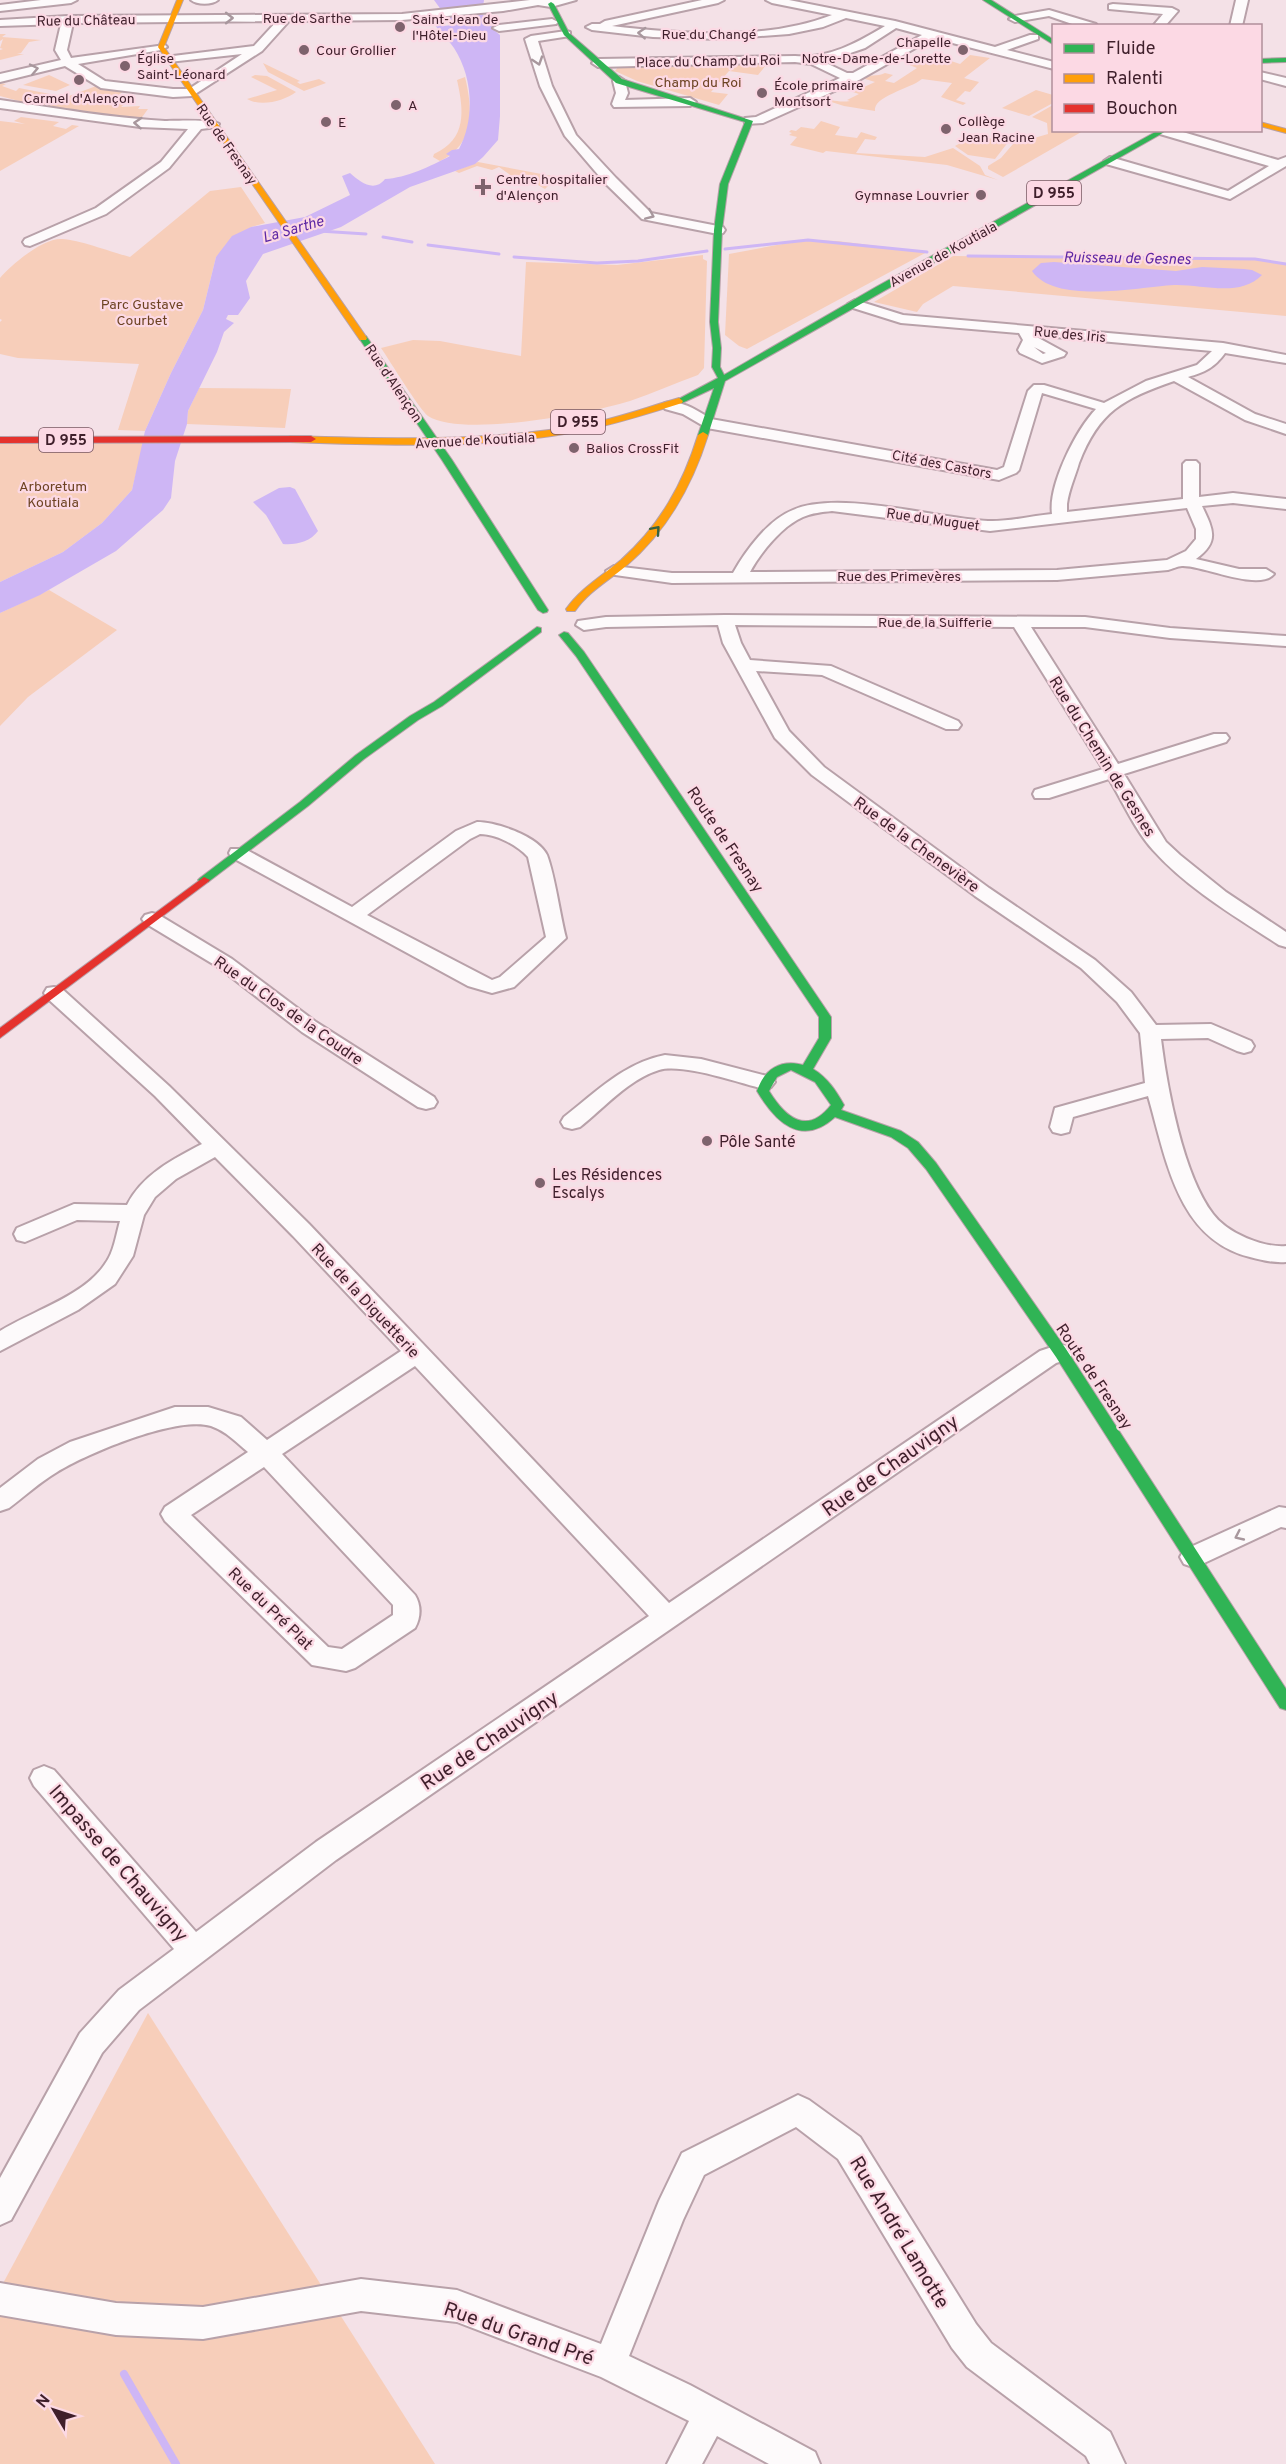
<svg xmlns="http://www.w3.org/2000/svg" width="1286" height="2464" viewBox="0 0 1286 2464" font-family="Overpass,sans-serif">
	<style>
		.green { fill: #f7ceba }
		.water { fill: #ceb6f5 }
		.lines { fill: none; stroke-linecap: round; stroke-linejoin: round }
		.stream-far1 { stroke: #ceb6f5; stroke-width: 3 }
		.stream { stroke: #ceb6f5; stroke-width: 8 }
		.street-casing { stroke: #b8a1a9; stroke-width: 4 }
		.fast-casing { stroke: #b8a1a9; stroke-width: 2 }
		.slow-casing { stroke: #b8a1a9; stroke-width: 2 }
		.jam-casing { stroke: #b8a1a9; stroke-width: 2 }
		.street { fill: #fdfafb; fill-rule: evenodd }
		.fast { fill: #30b455; fill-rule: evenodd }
		.slow { fill: #ff9f0a; fill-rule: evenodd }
		.jam { fill: #e5322d; fill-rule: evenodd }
		.oneway { stroke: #a8979d }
		.oneway2 { stroke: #38623e }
		.poi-dot { fill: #7e636d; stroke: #fcd9e4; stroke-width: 2 }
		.labels { text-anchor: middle; stroke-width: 4.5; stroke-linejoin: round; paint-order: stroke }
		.far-street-label { font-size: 14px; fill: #3f1f2b; stroke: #fcd9e4 }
		.far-poi-label { font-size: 14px; fill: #3f1f2b; stroke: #fcd9e4; text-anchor: start }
		.far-park-label { font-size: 14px; fill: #6d4322; stroke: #fcd9e4 }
		.shield { fill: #fcd9e4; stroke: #785762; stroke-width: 1.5 }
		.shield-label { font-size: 15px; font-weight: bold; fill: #3f1f2b }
		.far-water-label { font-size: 15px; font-style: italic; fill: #5b25a3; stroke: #fcd9e4 }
		.street-label { font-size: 16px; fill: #3f1f2b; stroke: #fcd9e4 }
		.poi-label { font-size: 16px; fill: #3f1f2b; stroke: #fcd9e4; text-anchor: start }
		.near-street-label { font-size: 20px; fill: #3f1f2b; stroke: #fcd9e4 }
	</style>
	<rect width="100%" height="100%" fill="#f4e1e7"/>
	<g class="green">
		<path d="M0,34h6l-4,3 39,3 -12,2 -8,11 -4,1h7l-24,6v-10l3,-1 -3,-1 3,-9 -3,2z"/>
		<path d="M970,55l20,3 -26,20 15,4 -9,10 -5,-1 -9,9 10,3 -3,2 -22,-8 11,-14 -30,-4c-12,10 -49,17 -47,32l-31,-5 -25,-8c11,1 19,5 31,3l-3,-1 12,-6 -6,-2 22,-10 -13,-4c7,-4 15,-1 23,-5l8,2 -8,6 9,2 23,-15 -10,-4 7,-4 11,3 11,-7 24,8z"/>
		<path d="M734,62l33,2 -9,11 -29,-4 -18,21 17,2 -9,11 -82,-24 -22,-10 4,-5h115z"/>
		<path d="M263,63l37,18 -3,1 3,2 19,-5 7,4 -22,8 -36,-19z"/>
		<path d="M49,75l21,10 -14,6 -33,-6z"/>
		<path d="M255,75l12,1 29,16c-12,9 -35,15 -49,7l30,-9 -26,-13z"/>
		<path d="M465,77c8,34 10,67 -25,84l-7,-4 1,-3c33,-15 30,-43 23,-74z"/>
		<path d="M0,83l6,1 -4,2 14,5 3,-3 31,6 -2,1 13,4 38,-14 25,6 -7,5 1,3h13l-10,8 19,-1 -2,3h10l-8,11 -102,-14 -38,-10z"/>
		<path d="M1036,90l17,5v8l-24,13 -27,-8z"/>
		<path d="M1053,105l1,25 29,1 -80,46 -15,-8v-3l13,-8 12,-14 35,-10 -1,-11 -15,-6z"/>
		<path d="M21,117l38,5 -6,4 13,3 6,-4 7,1 -79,45v-50l25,3 -11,-3z"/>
		<path d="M821,121l19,6 -5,8 22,3 4,-6 16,5 -2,3 -10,-1 -9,14 69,4 28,-9 27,18 5,9 13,5 -51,-15 -121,-14 -3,2 -33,-8 7,-8 -8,-2 3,-2 -3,-1 2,-2 5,1 5,-4 13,2z"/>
		<path d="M973,136l36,5 -14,18 -27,-4 -13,-9z"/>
		<path d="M478,162l74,14 -3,9 -4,4 -14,-8 -8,3 -24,-17 -7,3 -15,-4 -18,7 -4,-2z"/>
		<path d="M241,187l24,36 -14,4 -35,30 -13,53 -32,63 -26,58 -27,-1 21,-66 -121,-6 -18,-4v-32l2,-2 -2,-1v-41c12,-14 43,-40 62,-39 18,1 49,13 68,18l80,-66z"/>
		<path d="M804,240l33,1 90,11 -180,97 -8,-3 -14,-11 4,-81z"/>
		<path d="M703,255v4l4,2 -3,107 -6,7c-22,8 -45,18 -68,26 -38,12 -168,37 -202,15 -9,-7 -38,-55 -47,-68l32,-8 27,1 81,15 5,-94 91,3z"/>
		<path d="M953,256l302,3 31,5v52l-333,-30 -30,18 -6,8 -43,-10z"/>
		<path d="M199,388l92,1 -6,39 -98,-4 1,-13z"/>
		<path d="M144,441l-12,49 -30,33 -39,29 -63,30v-140z"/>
		<path d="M49,590l68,40 -89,67 -28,29v-113z"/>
		<path d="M148,2013l287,451h-435v-175z"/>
	</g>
	<g class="water">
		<path d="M434,0h50l-2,14c8,6 9,15 18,21v81l-2,24 -15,17 -8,7 -65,23 -69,40 -78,27 -17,27 4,17 -12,17h-10l-2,4 8,4 -10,9 -7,20 -29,59 -1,13 -12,37 -4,37 -8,12 -47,41 -76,44 -40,18v-31l63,-30 39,-29 30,-33 13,-59 26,-58 32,-63 13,-53 16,-21 19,-9 54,-10 45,-22 -8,-19 8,-3c10,9 24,20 35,6 21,-1 46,-13 65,-23l-4,-2 6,-4 7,-1c16,-30 14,-72 -5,-101 -6,-9 -15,-16 -21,-26l8,-1 2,5 9,-1z"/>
		<path d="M1054,262l122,9 26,-4 42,2 8,1 10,5c-22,23 -60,9 -88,10 -35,2 -119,20 -142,-14l9,-8z"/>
		<path d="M290,487l5,2 23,42c-8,11 -22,14 -35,13l-17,-29 -13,-13 26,-14z"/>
	</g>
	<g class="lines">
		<g class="stream-far1">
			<path d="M319,231l47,3"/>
			<path d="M383,237l29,5"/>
			<path d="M428,245l71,9"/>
			<path d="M725,249l83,-9 119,12"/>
			<path d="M968,256l287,3 31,5"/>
			<path d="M514,257l83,6 41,-2 69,-10"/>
		</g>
		<path class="stream" d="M124,2374l52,90"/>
		<g class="street-casing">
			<g id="street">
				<path d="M41,0h36l-6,3 -71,8v-6z"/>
				<path d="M191,0h27c-6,5 -21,5 -27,0z"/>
				<path d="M530,0h46l-25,7 -13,-2 -35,6 -101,9 -113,1 -27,30 -70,45 -19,1 -72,-9 -36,-22 -65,16v-8l61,-14 -6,-10 6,-26 -61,2v-6l68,-4 334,-2zM277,21l-23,25 -89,11 -2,2 6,3 73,-8 -53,35h-16l-68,-8 -27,-17 83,-14 6,-3 -2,-2 -94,13 -4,-8 6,-27z"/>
				<path d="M702,0h22l-6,3 -106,23c71,8 152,15 220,-11l-60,-12 -6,-3h23l106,21 100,26 35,-12h8v4l-31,11 47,12v7l-121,-31 -74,42 -96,43 -18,1v-6l11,-1 84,-39 -29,-14 -16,-2 -197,5 -6,-4 6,-4 197,-3c33,3 62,-13 90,-30l-39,-8 -23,9 -34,7 -68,5 -68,-2 -61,-7 -6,-3 6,-3h8l5,-3zM896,28l26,7 -69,38h-6l-23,-11 41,-14z"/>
				<path d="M1236,0h12l-6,26h-12z"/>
				<path d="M1113,4l59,4 6,3 -13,15h-12l10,-12 -54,-5v-4z"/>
				<path d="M1049,10l47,14 1,2h-19l-29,-10 -34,6 -6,-3 6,-3z"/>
				<path d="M552,19l6,3 -2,2 -57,7 -6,-3 6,-3z"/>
				<path d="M566,31l4,1v4l-32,5 14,45 24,49 40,43 35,35 72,14 2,3 -2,3 -5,1 -76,-15 -36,-35 -41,-48 -25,-50 -15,-47 6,-3z"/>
				<path d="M1260,72l26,6v8l-26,-7z"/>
				<path d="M619,77l6,4 3,12 -3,7 65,-2 6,4 -6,4 -76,1 -2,-3 4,-11 -3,-12z"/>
				<path d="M0,100c55,8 110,18 165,21 11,0 49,-2 54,3l-2,3 -16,2 -32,39 -63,46 -76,32 -5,-1 -2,-3 2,-3 71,-31 65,-46 27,-33 -48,-2 -140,-19z"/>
				<path d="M1176,130l102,30 8,-3v9l-56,33 -124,-35 -2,-3 6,-4 118,34 41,-25 -109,-32 -2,-3z"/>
				<path d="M855,300l48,15 320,28 63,12v8l-61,-10c-11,15 -20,19 -37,24l67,37 31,10v10l-41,-14 -71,-39c-51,18 -75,30 -95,82 -4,14 -10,26 -12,41v8l116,-13v-35l3,-3h10l3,3v33l34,-4 53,6v10l-53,-6 -31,3c11,23 18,36 -6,53l43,10h27l8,5c-15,18 -72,-9 -92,-8 -4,0 -10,3 -14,4l-111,10 -385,3 -64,-9 -2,-3 8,-5 58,7h61c13,-23 35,-53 60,-63 46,-20 142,8 195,11 20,1 43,-5 64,-7 -4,-29 24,-84 44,-105l-54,-16 -23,77 -3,3 -17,7 -292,-52 -24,-14 -18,-5 -2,-3 2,-3c16,-4 33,8 46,16l286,51 7,-3 24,-76 6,-6h10l60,18 42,-22 51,-16 15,-14 -179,-16 33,18 -2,3 -22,7 -22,-10 -2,-3 5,-10 -4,-7 -118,-10 -51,-16 -2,-3zM1034,347l12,6 -3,1zM1187,508l9,21v10l-10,12 -19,9 -110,10 -307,2c11,-20 32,-46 53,-55 9,-4 19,-5 29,-6l158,20z"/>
				<path d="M725,615l360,2 85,11 116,8v10l-116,-8 -85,-11h-54l87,137 96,-30h12l3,4 -3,4 -102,32 42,68 14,13 46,37 60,40v15l-7,-2c-43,-28 -91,-56 -126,-95 -18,-20 -30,-48 -44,-71l-60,19h-14l-2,-4 2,-4 68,-21 -89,-142 -279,-2 6,18 9,17 81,6 127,55 3,4 -3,4h-12l-124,-54 -66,-4 33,60 35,36 165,121 106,72 36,32 25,33 55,-1 40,17 3,5 -3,5 -7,2 -7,-2 -29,-13 -47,1c6,48 22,136 52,175 14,19 50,34 73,32v16c-13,1 -24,-2 -36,-5 -73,-18 -84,-99 -102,-161l-75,21 -4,15 -8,2 -8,-2 -3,-5 5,-19 90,-25 -5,-50 -23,-31 -36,-34 -106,-72 -163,-121 -37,-37 -52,-95 -5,-18 -112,2 -22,3 -8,-5 2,-4 28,-4z"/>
				<path d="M477,822c19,0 61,14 70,33 8,21 13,60 19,83l-52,49 -22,6 -24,-7 -237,-129 -2,-4 2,-4h14l107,58 104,-76zM480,834c16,0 37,11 48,23l18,80 -46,40 -8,3 -125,-65 103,-76z"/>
				<path d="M152,913l7,2 73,44 84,63 118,75 3,5 -3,5 -8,2 -8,-2 -116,-75 -84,-65 -73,-44 -3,-4 3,-4z"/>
				<path d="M54,987l7,1 108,98 140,138 360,379 371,-252 21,-7 8,3 4,6 -4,6 -13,4 -720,497 -197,150 -37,43 -91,167 -11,5v-47l80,-145 39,-43 55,-41 -140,-163 -4,-8 4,-8 10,-4 10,4 142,162 120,-90 333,-226 -234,-250 -133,88 133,141c6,10 6,22 0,33l-60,40 -9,3 -34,-6 -147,-144 -4,-7 4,-7 83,-55c-12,-10 -22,-21 -37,-26 -35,-10 -123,27 -154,46 -17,10 -32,24 -48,36l-9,3v-23l38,-29 32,-17 105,-35h33l33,10 26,23 134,-89 -108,-115 -78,-79 -39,22 -21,18 -11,18 -11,41 -18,28 -37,26 -78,41v-20c32,-20 84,-35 105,-67 9,-12 11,-29 15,-43l-43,-1 -52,22 -8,-2 -3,-6 3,-6 57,-24 53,1c15,-30 46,-46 75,-61l-47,-48 -108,-98 -3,-5 3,-5zM264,1467l129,138v10l-51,34 -14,-2 -137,-132z"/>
				<path d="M665,1055l36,4 70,18 4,5 -4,5 -7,2c-25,-6 -81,-26 -105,-19 -30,9 -55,38 -79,57l-8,2 -8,-2 -3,-5 3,-5c32,-25 60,-54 101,-62z"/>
				<path d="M1279,1507l7,1v20l-5,-1 -79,37 -9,3 -9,-3 -4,-7 4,-7z"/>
				<path d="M798,2095l11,5 51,37 116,187 15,19 119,89 15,32h-35l-4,-8 -119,-89 -15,-19 -114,-189 -42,-32 -92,48 -21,45 -54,136 61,29 125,67 5,12h-51l-52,-28 -15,28h-35l22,-43 -88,-44 -144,-55 -96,-11 -158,28 -87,-4 -116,-20v-32l116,20 87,4 158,-28 96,11 144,54 58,-143 23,-48z"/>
			</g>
		</g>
		<g class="fast-casing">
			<g id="fast">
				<path d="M983,0h8l63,40v5z"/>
				<path d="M551,2l3,2 15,29 53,46 131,42 -25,63 -6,46 -4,92 3,26 -1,19 4,8 152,-88 283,-157h9l-443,251 -17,54 -5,3 -5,-3 16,-47 -32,15 -7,-2 43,-23 -6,-11 1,-19 -3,-26 4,-92 6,-46 25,-62 -129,-39 -52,-48 -16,-31z"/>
				<path d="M1286,58v4l-26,1v-4z"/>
				<path d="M360,336h6l86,124 96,150 -1,2 -4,1 -5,-3 -96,-150 -83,-122z"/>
				<path d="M537,627l4,1v4l-99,74 -24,14 -54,39 -56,47 -100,76h-8l-2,-2 2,-2 100,-76 56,-47 54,-39 24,-14z"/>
				<path d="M564,632l4,1 16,19 247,365v21l-18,31c15,9 23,22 31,36l-3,5 60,21 17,11 18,21 130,186 220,340v21l-6,-2 -224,-351 -130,-188 -18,-21 -17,-11 -56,-20c-34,31 -60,4 -78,-26 7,-22 24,-32 46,-26l16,-27v-21l-243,-361 -17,-21zM791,1070l24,12 16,23c-24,31 -46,12 -62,-14l8,-14z"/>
			</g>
		</g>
		<g class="slow-casing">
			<g id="slow">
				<path d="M177,0h6l-19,47 203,291 -1,2h-6l-202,-293z"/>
				<path d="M1260,122l26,7v4l-26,-7z"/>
				<path d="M679,398l4,3 -1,2c-32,10 -63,20 -96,27 -97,20 -198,15 -296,12l-5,-3 5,-3c98,3 196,6 292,-11 33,-6 65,-18 97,-27z"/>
				<path d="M703,432l5,3c-16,51 -41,96 -82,131 -18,15 -38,26 -51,45h-8l-1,-2c15,-21 36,-33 55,-49 39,-35 62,-76 77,-125z"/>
			</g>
		</g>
		<g class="jam-casing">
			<g id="jam">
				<path d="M0,437l311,-1 5,3 -5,3 -311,1z"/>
				<path d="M204,877l6,3 -2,2 -208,156v-10z"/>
			</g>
		</g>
		<use href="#street" class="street"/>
		<use href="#fast" class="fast"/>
		<use href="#slow" class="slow"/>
		<use href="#jam" class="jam"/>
	</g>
	<defs><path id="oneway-chevron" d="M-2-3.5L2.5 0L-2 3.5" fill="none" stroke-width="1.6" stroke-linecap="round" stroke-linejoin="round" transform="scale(1.5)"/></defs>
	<g class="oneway">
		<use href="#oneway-chevron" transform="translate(229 18)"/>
		<use href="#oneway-chevron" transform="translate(642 33) rotate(-177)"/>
		<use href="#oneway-chevron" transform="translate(538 61) rotate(72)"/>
		<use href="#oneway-chevron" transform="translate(34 69) rotate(-12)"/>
		<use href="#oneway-chevron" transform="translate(138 123) rotate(-176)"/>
		<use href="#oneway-chevron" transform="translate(650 215) rotate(23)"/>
		<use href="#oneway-chevron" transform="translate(1239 1536) rotate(155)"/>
	</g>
	<use class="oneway2" href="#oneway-chevron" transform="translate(656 530) rotate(-49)"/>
	<g class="poi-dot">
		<circle cx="400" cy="27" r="6"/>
		<circle cx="304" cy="50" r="6"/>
		<circle cx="963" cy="50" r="6"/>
		<circle cx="125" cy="66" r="6"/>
		<circle cx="79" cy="80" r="6"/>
		<circle cx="762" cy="93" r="6"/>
		<circle cx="396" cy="105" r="6"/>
		<circle cx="326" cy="122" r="6"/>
		<circle cx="946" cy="129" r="6"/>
		<path d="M480 178h6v6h6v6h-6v6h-6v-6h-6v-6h6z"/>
		<circle cx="981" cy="195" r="6"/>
		<circle cx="574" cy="448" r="6"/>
		<circle cx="707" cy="1141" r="6"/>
		<circle cx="540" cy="1183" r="6"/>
	</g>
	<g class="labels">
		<g class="far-street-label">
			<text x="307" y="23">Rue de Sarthe</text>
			<text transform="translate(86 20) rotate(-1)" y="5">Rue du Château</text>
			<text x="709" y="39">Rue du Changé</text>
			<text transform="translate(708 61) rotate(-1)" y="5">Place du Champ du Roi</text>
			<text transform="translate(227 144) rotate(55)" y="5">Rue de Fresnay</text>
			<text transform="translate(943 254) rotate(-29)" y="5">Avenue de Koutiala</text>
			<text transform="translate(1070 334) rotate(5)" y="5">Rue des Iris</text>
			<text transform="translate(394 383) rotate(56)" y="5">Rue d'Alençon</text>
			<text transform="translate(475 440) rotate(-3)" y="5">Avenue de Koutiala</text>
			<text transform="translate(942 464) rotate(11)" y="5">Cité des Castors</text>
			<text transform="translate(933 519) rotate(8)" y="5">Rue du Muguet</text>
			<text x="899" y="581">Rue des Primevères</text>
			<text x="935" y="627">Rue de la Suifferie</text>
		</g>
		<g class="far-poi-label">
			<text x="412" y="24">Saint-Jean de<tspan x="412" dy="16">l'Hôtel-Dieu</tspan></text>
			<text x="951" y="47" text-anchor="end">Chapelle<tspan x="951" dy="16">Notre-Dame-de-Lorette</tspan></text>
			<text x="316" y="55">Cour Grollier</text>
			<text x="137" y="63">Église<tspan x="137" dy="16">Saint-Léonard</tspan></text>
			<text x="774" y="90">École primaire<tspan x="774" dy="16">Montsort</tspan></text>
			<text x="79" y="103" text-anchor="middle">Carmel d'Alençon</text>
			<text x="408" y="110">A</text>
			<text x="958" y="126">Collège<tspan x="958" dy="16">Jean Racine</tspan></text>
			<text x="338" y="127">E</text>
			<text x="496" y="184">Centre hospitalier<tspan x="496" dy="16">d'Alençon</tspan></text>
			<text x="969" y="200" text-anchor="end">Gymnase Louvrier</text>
			<text x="586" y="453">Balios CrossFit</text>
		</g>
		<g class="far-park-label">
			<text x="698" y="87">Champ du Roi</text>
			<text x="142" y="309">Parc Gustave<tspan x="142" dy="16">Courbet</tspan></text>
			<text x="53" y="491">Arboretum<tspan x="53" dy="16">Koutiala</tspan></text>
		</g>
		<g class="shield">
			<rect x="1027" y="181" width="54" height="24" rx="4.5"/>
			<rect x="551" y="410" width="54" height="24" rx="4.5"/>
			<rect x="39" y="428" width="54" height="24" rx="4.5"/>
		</g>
		<g class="shield-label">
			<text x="1054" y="198">D 955</text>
			<text x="578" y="427">D 955</text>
			<text x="66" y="445">D 955</text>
		</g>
		<g class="far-water-label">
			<text transform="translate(293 229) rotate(-16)" y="5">La Sarthe</text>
			<text transform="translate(1127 258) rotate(1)" y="5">Ruisseau de Gesnes</text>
		</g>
		<g class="street-label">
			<text transform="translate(1103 756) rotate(58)" y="6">Rue du Chemin de Gesnes</text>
			<text transform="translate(726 839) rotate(56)" y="6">Route de Fresnay</text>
			<text transform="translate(917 844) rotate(36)" y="6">Rue de la Chenevière</text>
			<text transform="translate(289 1010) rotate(35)" y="6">Rue du Clos de la Coudre</text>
			<text transform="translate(366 1300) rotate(47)" y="6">Rue de la Diguetterie</text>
			<text transform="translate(1095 1376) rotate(56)" y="6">Route de Fresnay</text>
			<text transform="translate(271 1608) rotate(44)" y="6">Rue du Pré Plat</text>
		</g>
		<g class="poi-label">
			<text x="719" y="1147">Pôle Santé</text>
			<text x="552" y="1180">Les Résidences<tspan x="552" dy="18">Escalys</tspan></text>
		</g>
		<g class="near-street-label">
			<text transform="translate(890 1465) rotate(-35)" y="7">Rue de Chauvigny</text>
			<text transform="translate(489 1740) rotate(-34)" y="7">Rue de Chauvigny</text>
			<text transform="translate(119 1863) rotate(49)" y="7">Impasse de Chauvigny</text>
			<text transform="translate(900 2232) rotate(59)" y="7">Rue André Lamotte</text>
			<text transform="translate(519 2333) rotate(19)" y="7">Rue du Grand Pré</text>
		</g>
	</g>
	<rect x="1052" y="24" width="210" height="108" fill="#fcd9e4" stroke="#b08f9a" stroke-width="1.5"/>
	<rect x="1064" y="44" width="30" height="9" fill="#30b455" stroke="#b08f9a" stroke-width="1.5"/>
	<text x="1106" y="54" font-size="18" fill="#3f1f2b">Fluide</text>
	<rect x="1064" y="74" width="30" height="9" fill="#ff9f0a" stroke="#b08f9a" stroke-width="1.5"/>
	<text x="1106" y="84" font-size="18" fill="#3f1f2b">Ralenti</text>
	<rect x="1064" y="104" width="30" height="9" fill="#e5322d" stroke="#b08f9a" stroke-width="1.5"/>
	<text x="1106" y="114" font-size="18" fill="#3f1f2b">Bouchon</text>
	<g transform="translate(54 2410) rotate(309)" stroke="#fcd9e4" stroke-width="4.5" paint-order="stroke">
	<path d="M0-4.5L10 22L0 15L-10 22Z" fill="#3f1f2b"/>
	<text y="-9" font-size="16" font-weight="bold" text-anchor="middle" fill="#3f1f2b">N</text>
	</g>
</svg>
